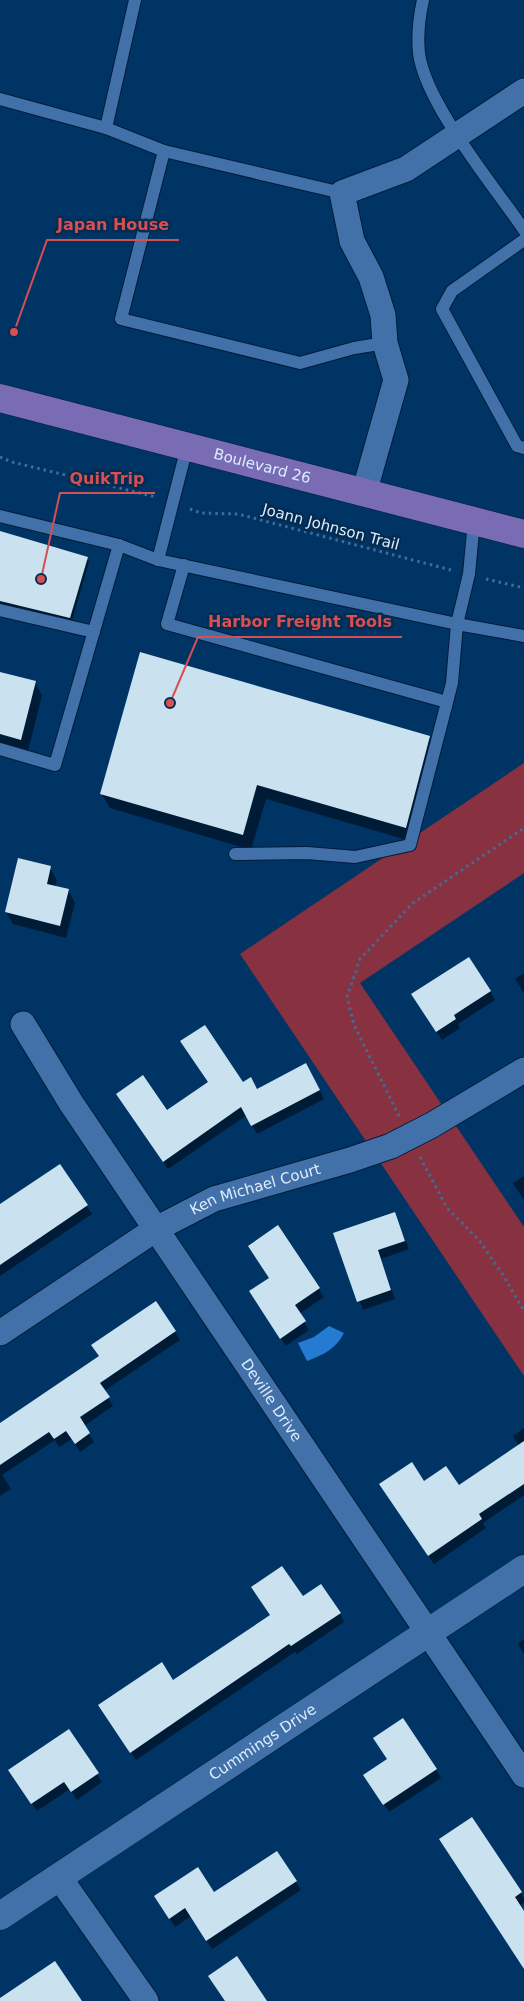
<svg xmlns="http://www.w3.org/2000/svg" width="524" height="2001" viewBox="0 0 524 2001" font-family="'DejaVu Sans',sans-serif">
	<style>
		.green { fill: #883241 }
		.water { fill: #257ad1 }
		.shadow { fill: #0007 }
		.building { fill: #cae1ef }
		.lines { fill: none; stroke-linecap: round; stroke-linejoin: round }
		.service-casing { stroke: #041c37; stroke-width: 14 }
		.minor-casing { stroke: #041c37; stroke-width: 27 }
		.tertiary-casing { stroke: #041c37; stroke-width: 29 }
		.primary-casing { stroke: #041c37; stroke-width: 29 }
		.path { stroke: #436c94; stroke-width: 3; stroke-dasharray: 2.5 4; stroke-linecap: butt }
		.service { stroke: #4171a8; stroke-width: 12 }
		.minor { stroke: #4171a8; stroke-width: 25 }
		.tertiary { stroke: #4171a8; stroke-width: 28 }
		.primary { stroke: #796cb4; stroke-width: 28 }
		.labels { text-anchor: middle; stroke-width: 5; stroke-linejoin: round; paint-order: stroke }
		.street-label { font-size: 15px; fill: #dcecfe; stroke: #042b50 }
		.leader { fill: none; stroke: #d74f53; stroke-width: 2 }
		.callout-dot { fill: #d74f53; stroke: #042b50; stroke-width: 2 }
		.callout-label { font-size: 16px; text-anchor: middle; font-weight: bold; fill: #d74f53; stroke: #042b50; stroke-width: 5; stroke-linejoin: round; paint-order: stroke }
	</style>
	<rect width="100%" height="100%" fill="#003465"/>
	<path class="green" d="M524,763v110l-164,110 164,244v149l-284,-422z"/>
	<path class="water" d="M329,1326l15,7c-8,16 -21,22 -37,28l-9,-18 16,-6z"/>
	<g class="shadow">
		<path d="M0,532l87,26 2,4 -17,59 -72,-17z"/>
		<path d="M0,673l35,10 7,12 -14,56 -28,-7z"/>
		<path d="M429,738l9,14 -24,90 -148,-43 -15,51 -141,-42 -9,-15z"/>
		<path d="M50,868l7,12 -2,7 13,3 7,13 -9,35 -53,-14 -7,-12z"/>
		<path d="M524,973v20l-9,-14z"/>
		<path d="M490,991l5,9 -37,24 2,4 -18,12 -25,-37z"/>
		<path d="M311,1073l13,26 -67,35 -10,-19 -79,54 -46,-67 45,9 76,-28 14,7z"/>
		<path d="M60,1166l32,48 -92,62v-64z"/>
		<path d="M524,1176v24l-11,-17z"/>
		<path d="M394,1213l15,36 -28,10 14,40 -32,11 -28,-76z"/>
		<path d="M319,1289l5,8 -25,17 10,16 -23,16 -31,-46z"/>
		<path d="M156,1303l24,37 -76,51 9,15 -29,20 10,16 -14,10 -8,-13 -13,8 -4,-7 -53,35 9,14 -11,7v-72l100,-67z"/>
		<path d="M524,1428v67l-41,28 3,5 -52,36 -48,-71 38,-11 35,5 60,-41 -6,-10z"/>
		<path d="M302,1598l38,15 4,9 -47,32 -2,-2 -159,108 -31,-47 68,-31z"/>
		<path d="M524,1639v15l-6,-10z"/>
		<path d="M68,1731l34,51 -25,18 -7,-11 -33,22 -22,-33z"/>
		<path d="M436,1769l5,9 -52,34 -19,-29z"/>
		<path d="M471,1819l53,79v4l-5,4 5,7v55z"/>
		<path d="M277,1853l24,37 -89,59 -21,-33 -16,11 -15,-23 54,-10z"/>
	</g>
	<g class="building">
		<path d="M0,531l88,26 -18,61 -70,-17z"/>
		<path d="M140,652l290,84 -24,92 -149,-43 -14,50 -143,-41z"/>
		<path d="M0,672l36,9 -15,59 -21,-6z"/>
		<path d="M18,858l33,8 -4,18 22,5 -9,37 -55,-14z"/>
		<path d="M469,957l22,34 -37,24 2,4 -20,13 -25,-38z"/>
		<path d="M205,1025l38,57 8,-5 6,12 49,-26 14,27 -69,36 -10,-19 -78,55 -47,-68 27,-19 24,35 41,-28 -28,-41z"/>
		<path d="M60,1164l28,41 -88,60v-61z"/>
		<path d="M395,1212l10,29 -27,9 13,40 -34,12 -24,-69z"/>
		<path d="M278,1225l42,63 -25,17 11,16 -26,18 -31,-48 20,-13 -21,-32z"/>
		<path d="M156,1301l20,30 -76,52 10,14 -30,20 10,16 -15,11 -9,-13 -12,8 -5,-7 -49,33v-42l99,-67 -8,-11z"/>
		<path d="M524,1441v43l-45,30 3,5 -54,37 -49,-72 33,-22 12,19 22,-15 13,19z"/>
		<path d="M282,1566l21,30 18,-12 20,29 -50,33 -2,-2 -159,109 -32,-48 64,-43 11,18 97,-65 -19,-28z"/>
		<path d="M403,1718l34,51 -54,36 -20,-30 24,-16 -14,-21z"/>
		<path d="M69,1729l30,44 -28,19 -7,-10 -33,22 -23,-34z"/>
		<path d="M472,1817l50,75 -7,5 9,14v58l-85,-130z"/>
		<path d="M277,1851l20,30 -91,60 -21,-33 -16,11 -15,-23 44,-29 16,25z"/>
		<path d="M237,1956l30,45h-42l-17,-25z"/>
		<path d="M55,1961l27,40h-82v-3z"/>
	</g>
	<g class="lines">
		<g class="service-casing">
			<g id="service">
				<path d="M423,0c-4,18 -6,34 -4,53 6,50 75,133 105,177"/>
				<path d="M0,99l106,29 58,23 178,42"/>
				<path d="M106,128l29,-128"/>
				<path d="M164,151l-43,168 179,44 54,-15 31,-5"/>
				<path d="M524,240l-72,51 -10,18 75,137 7,2"/>
				<path d="M0,516l119,29 39,15 29,-113"/>
				<path d="M158,560l299,64 12,-50 5,-53"/>
				<path d="M184,565l-17,59 280,78"/>
				<path d="M0,610l94,22"/>
				<path d="M0,749l55,16 64,-220"/>
				<path d="M235,854l72,-1 48,4 55,-12 42,-162 5,-59 67,12"/>
			</g>
		</g>
		<g class="minor-casing">
			<g id="minor">
				<path d="M364,493l32,-113 -11,-37 -2,-28 -12,-38 -19,-36 -10,-48 64,-24 118,-78"/>
				<path id="s1" d="M23,1024l48,79 453,672"/>
				<path id="s2" d="M0,1333l156,-104 58,-30 136,-39 41,-14 41,-21 92,-55"/>
				<path d="M59,1877l87,124"/>
			</g>
		</g>
		<g class="tertiary-casing">
			<g id="tertiary">
				<path id="s3" d="M0,1916l524,-347"/>
			</g>
		</g>
		<g class="primary-casing">
			<g id="primary">
				<path id="s4" d="M0,398l524,136"/>
			</g>
		</g>
		<g class="path">
			<path d="M0,457l12,5 144,35"/>
			<path d="M190,509l11,4 37,1 213,56"/>
			<path d="M486,579l38,9"/>
			<path d="M399,1116l-45,-91 -7,-28 13,-38 53,-56 111,-75"/>
			<path d="M420,1157l27,51 32,32 24,35 21,36"/>
		</g>
		<use href="#service" class="service"/>
		<use href="#minor" class="minor"/>
		<use href="#tertiary" class="tertiary"/>
		<use href="#primary" class="primary"/>
	</g>
	<g class="labels">
		<g class="street-label">
			<text dy="5" stroke="none"><textPath href="#s4" startOffset="271">Boulevard 26</textPath></text>
			<text transform="translate(331 527) rotate(15)" y="5">Joann Johnson Trail</text>
			<text dy="5" stroke="none"><textPath href="#s2" startOffset="295">Ken Michael Court</textPath></text>
			<text dy="5" stroke="none"><textPath href="#s1" startOffset="451">Deville Drive</textPath></text>
			<text dy="5" stroke="none"><textPath href="#s3" startOffset="315">Cummings Drive</textPath></text>
		</g>
	</g>
	<path class="leader" d="M14 332L47 240H179M41 579L60 493H155M170 703L198 637H402"/>
	<g class="callout-dot">
		<circle cx="14" cy="332" r="5"/>
		<circle cx="41" cy="579" r="5"/>
		<circle cx="170" cy="703" r="5"/>
	</g>
	<g class="callout-label">
		<text x="113" y="230">Japan House</text>
		<text x="107" y="484">QuikTrip</text>
		<text x="300" y="627">Harbor Freight Tools</text>
	</g>
</svg>
